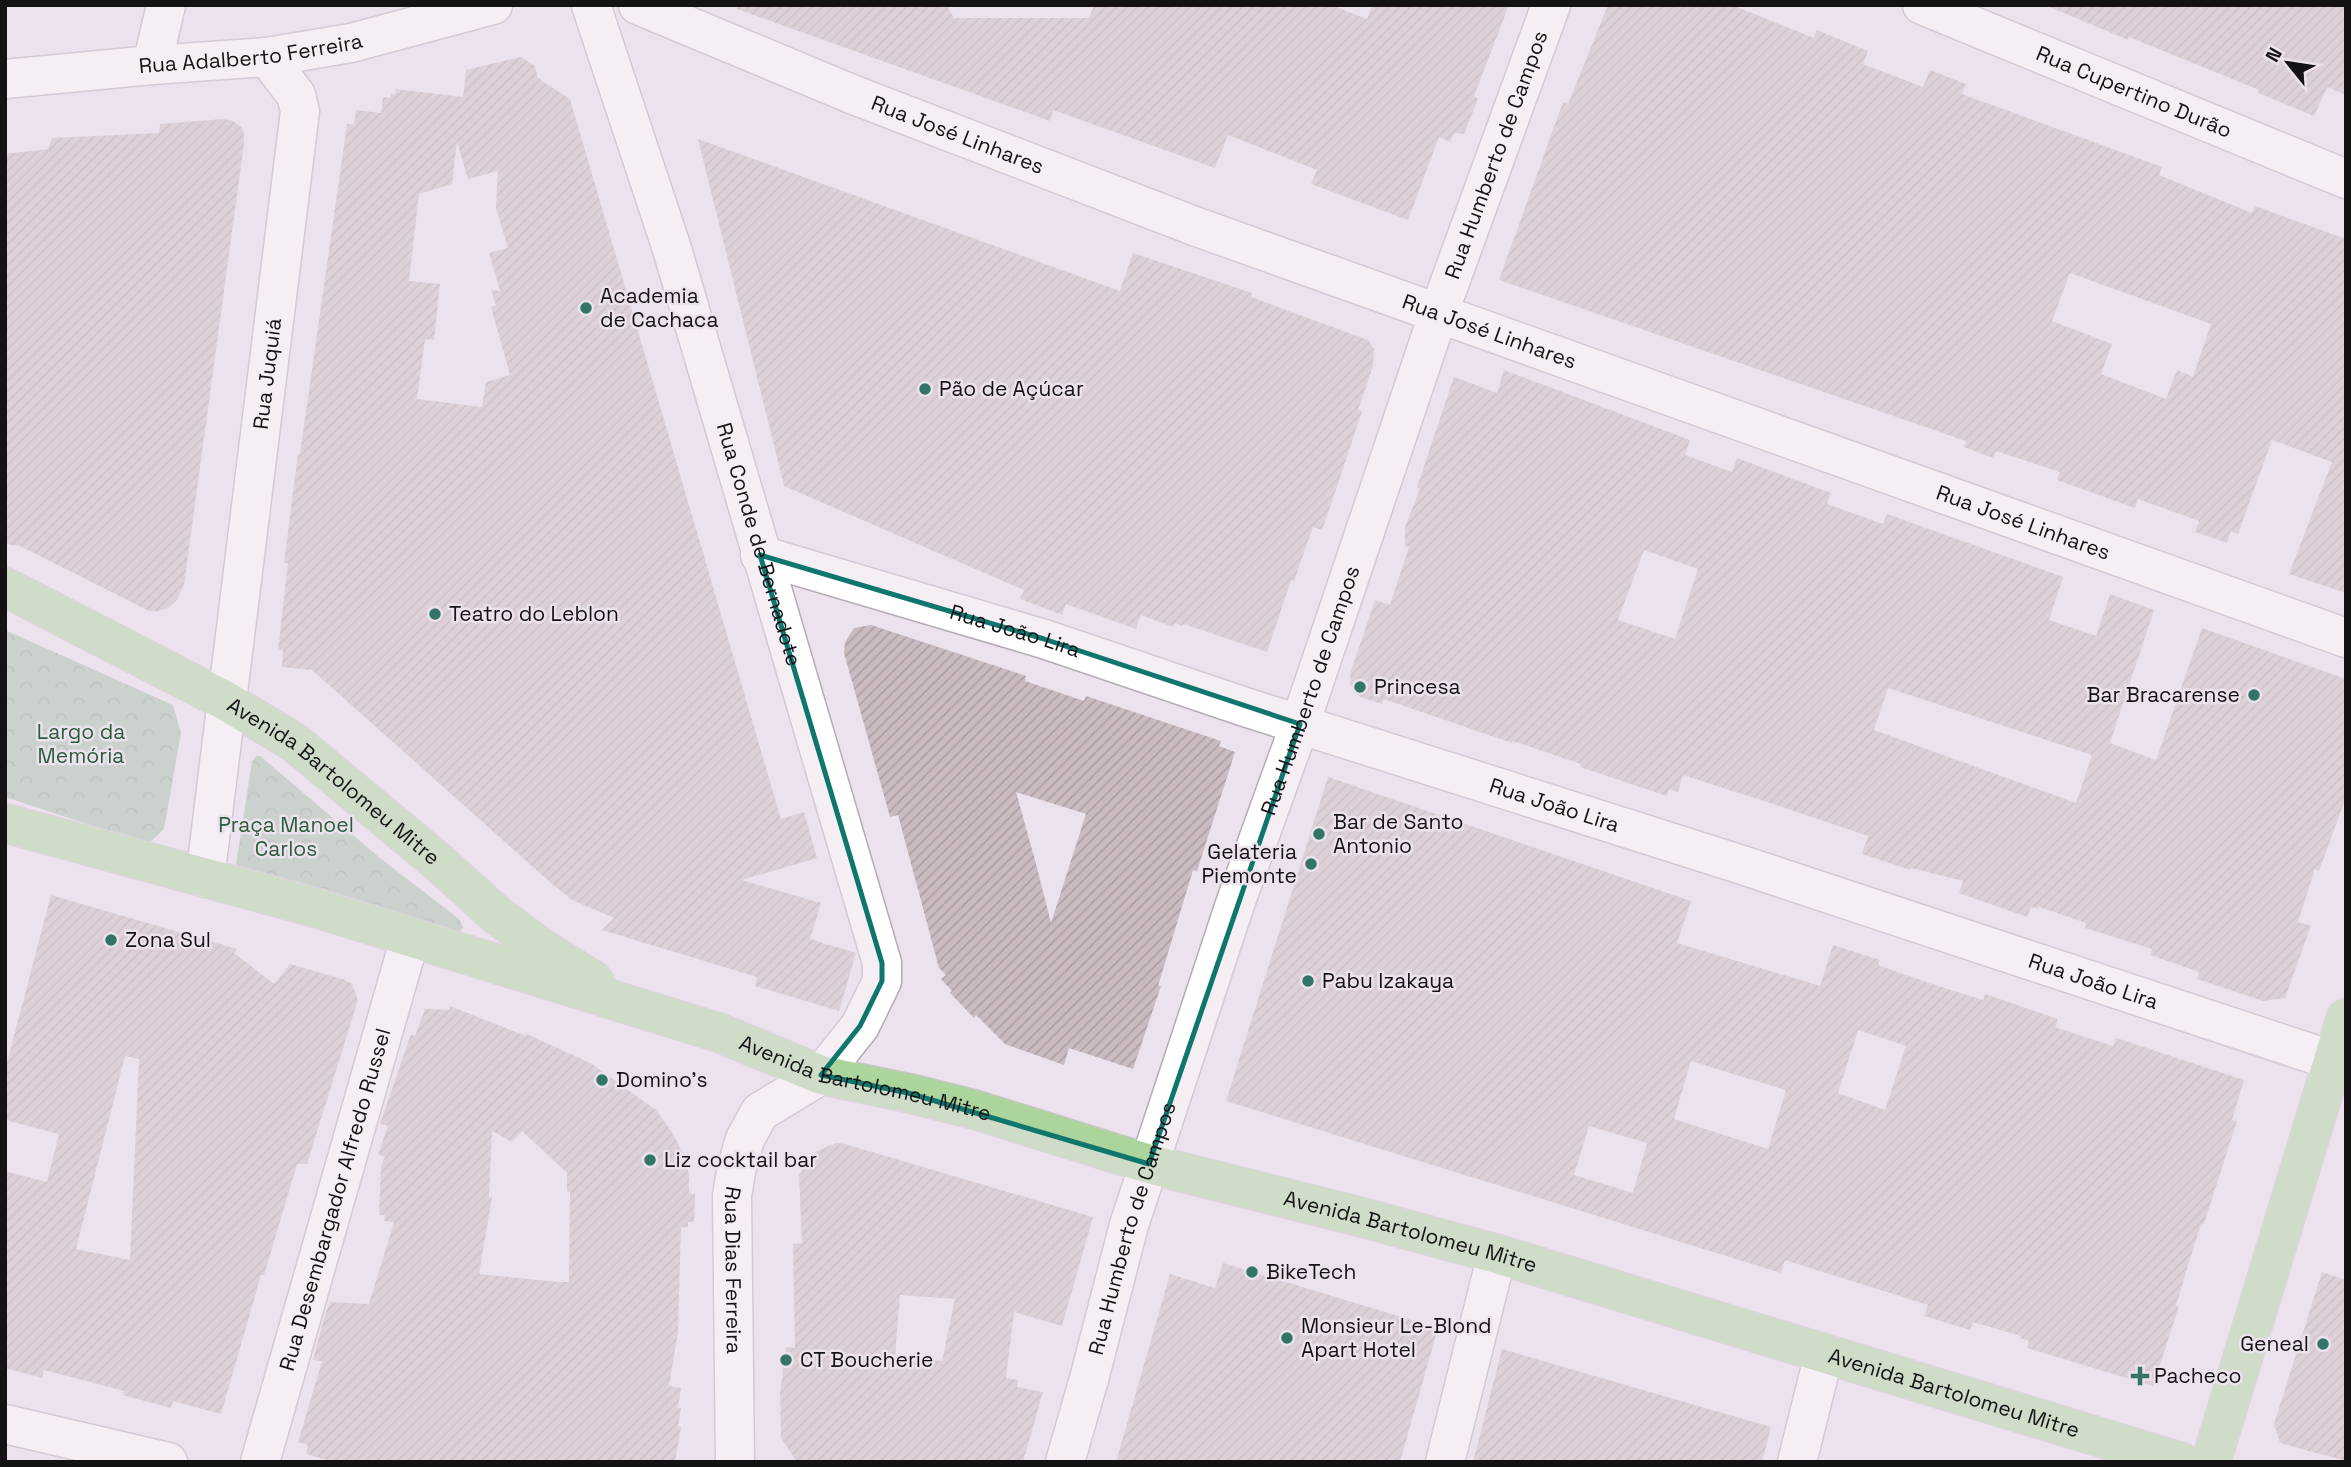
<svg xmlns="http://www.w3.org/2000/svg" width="2351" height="1467" viewBox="0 0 2351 1467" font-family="'Space Grotesk',sans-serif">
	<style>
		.forest { fill: url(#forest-crowns) }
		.building { fill: url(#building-hatch); fill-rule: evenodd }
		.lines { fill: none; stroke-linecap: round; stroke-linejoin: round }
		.minor-casing { stroke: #b5abb6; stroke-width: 41 }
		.major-casing { stroke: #c7c6c7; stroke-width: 41 }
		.minor { stroke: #fff; stroke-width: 38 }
		.major { stroke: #abd59a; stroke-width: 38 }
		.marked { fill: none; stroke: #0f766e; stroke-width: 5; stroke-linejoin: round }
		.poi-dot { fill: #327567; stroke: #ece2ed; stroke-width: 2.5 }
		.labels { text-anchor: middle; stroke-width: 5; stroke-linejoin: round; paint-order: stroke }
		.street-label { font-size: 21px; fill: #151216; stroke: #ece2ed }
		.poi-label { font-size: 21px; fill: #151216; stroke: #ece2ed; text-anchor: start }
		.park-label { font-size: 21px; fill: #2a5d3a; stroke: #ece2ed }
	</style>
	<defs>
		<pattern id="forest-crowns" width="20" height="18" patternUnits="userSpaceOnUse" patternTransform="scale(1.75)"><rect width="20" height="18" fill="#a3bea9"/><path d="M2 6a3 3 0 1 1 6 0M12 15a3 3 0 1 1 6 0" fill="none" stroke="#8ba291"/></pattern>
		<pattern id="building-hatch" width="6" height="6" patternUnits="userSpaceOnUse" patternTransform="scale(1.75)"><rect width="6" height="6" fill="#cabbc0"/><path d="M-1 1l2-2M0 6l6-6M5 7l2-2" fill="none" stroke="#ada0a4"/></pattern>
	</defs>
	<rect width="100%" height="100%" fill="#ece2ed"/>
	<g class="forest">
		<path d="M5,630l168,75 8,28 -17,96 -16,15 -143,-47z"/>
		<path d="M256,756h4l120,102 79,61 4,8 -4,7 -222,-66 -1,-4 16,-102z"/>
	</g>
	<g class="building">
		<path d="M738,5h209l7,13h135l5,-13h237l36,14 5,-14h137l-35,91 4,3 -14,35 -10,-1 -4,9 -11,-5 -31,83 -97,-36 6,-14 -89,-35 -13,33 -162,-58 -3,11 -313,-112z"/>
		<path d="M1608,5h124l82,33 3,-8 51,21 -5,13 60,23 7,-17 36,14 -4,10 200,73 -3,8 93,38 3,-7 91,33v354l-57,-19 43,-112 -60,-22 -34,94 -7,-3 -4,12 -32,-11 4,-11 -61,-22 -3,9 -78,-28 3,-8 -64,-21 -3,7 -29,-11 2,-6 -467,-161 64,-178 5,2zM2070,273l141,51 -18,53 -16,-7 -11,29 -65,-25 11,-30 -60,-23z"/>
		<path d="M2045,5h301v90l-19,-8 -13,29 -56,-23 1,-3 -130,-53 -1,3z"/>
		<path d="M521,57l14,9 3,12 32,21 211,720 23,-7 13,46 -75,22 79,23 -11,36 46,14 -17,58 -84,-25 2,-9 -155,-47 12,-12 -42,-18 -21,-17 -239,-213 -30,-3 1,-17h-5l10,-87h-4l14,-109h2l47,-330 7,1 2,-15 25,3 2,-16 8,1v-4h4l1,-5 67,8 3,-27zM457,141l11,38 30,-8 -2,37 12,40 -19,5 11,38 -9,-1 5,15 -5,2 19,68 -24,7 -4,25 -65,-8 8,-60 9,1 6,-56 -31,-3 10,-87 33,-10z"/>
		<path d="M223,119l10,2 8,6 3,6v11l-60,441 -7,15 -9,8 -9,3h-10l-129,-65 -15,-2v-390l43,-5 4,-11 107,-5 1,-9z"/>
		<path d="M698,139l422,152 13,-38 119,40 -1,4 117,43 6,9 -1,17 -15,44 4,1 -21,64 -19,55 -9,-3 -19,54 -3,-1 -24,72 -83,-28 -1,2 -8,-3 -2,4 -32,-12 -5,14 -70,-25 -4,11 -42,-16 4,-9 -240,-104z"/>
		<path d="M1504,370l186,70 -5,15 47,17 5,-14 94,35 -4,11 56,20 4,-10 176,63 -14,43 47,16 14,-42 44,16 -44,133 46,17 46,-132 144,51v118l-27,74 -4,-2 -17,53 13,4 -26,72 -22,3 -66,-22 2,-7 -49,-17 2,-6 -67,-21 1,-5 -47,-16 -1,2 -7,-2 -4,10 -68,-24 4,-12 -52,-13 -1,2 -48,-16 6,-18 -92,-31 -93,-30 -5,17 -9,-3 -2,7 -87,-29 1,-3 -68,-23 -1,2 -128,-44 -2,5 -24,-8 -8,-13 1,-12 24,-71 15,5 19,-58 -4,-1v-19l15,-38 -3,-2 37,-110 43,16zM1644,550l54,19 -23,70 -57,-19zM1888,688l204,67 -16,48 -202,-73z"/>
		<path d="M871,625l155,51 -1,5 59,20 2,-5 135,45 -2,5 16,6 -38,119 -4,-1 -35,116h3l-28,83 -64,-21 -5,17 -59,-21 -29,-29 -2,3 -24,-25 2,-2 -11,-12 5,-4 -7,-7 -41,-153 -8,2 -46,-164 1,-11 9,-14zM1016,792l70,22 -35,109 -15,-59z"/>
		<path d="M1328,777l363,124 -14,42 143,43 13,-41 47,15 -2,5 51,18 54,17 2,-6 73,25 -3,8 58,19 3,-8 128,42 -12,40 5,1 -33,103h-3l-12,38 -13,44h3l-26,80 -126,-38 2,-7 -9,-3 1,-2 -48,-14 -3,8 -46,-14 4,-11 -118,-37 -25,-8 -4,13 -555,-172zM1858,1030l48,16 -21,64 -47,-17zM1691,1061l95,29 -18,59 -94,-30zM1589,1126l58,17 -14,50 -59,-18z"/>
		<path d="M51,895l186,54 -3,4 40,31 16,-20 55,16 7,4 6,16 -51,164h-10l-33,111h-3l-40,139 -48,-13 -2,7 -48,-13 1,-4 -80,-21 -2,8 -37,-10v-197l42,11 12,-48 -54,-14v-50zM125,1056l14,3 -9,201 -54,-11z"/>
		<path d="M450,1006l76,30 1,-2 65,30 64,46 16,22 12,24 5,19v18l6,1 -1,28h-6v5h-7l-3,105 -9,54 12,2 -3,20h3l-3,18 3,1 -6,35h-340l-29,-8 2,-9 -10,-3 24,-81 -9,-1 13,-49 5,-9 38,2 25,-82 -10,-1 1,-6h-6l2,-50 4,-8 -7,-3 10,-28 -8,-2 31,-90 4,2 10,-27 24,1zM492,1131l20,11 10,-11 45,42v19h3l-1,90h-11l-79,-8 13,-77h-3z"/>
		<path d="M836,1143l9,1 248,73 -31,109 -48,-14 -8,66 12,2 -1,7 26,5 -20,70h-40l-13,-3 -1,3h-172l-16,-24 -1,-44 6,-47 9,1 -2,-104 9,-1 -3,-68 16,-23zM900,1295l55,4 -13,62 -47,-5z"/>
		<path d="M1223,1263l215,65 -38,134h-284l54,-188 45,14z"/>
		<path d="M2322,1272l24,8v181l-66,-18 -6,-19z"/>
		<path d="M1502,1349l269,78 -9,35h-289z"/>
	</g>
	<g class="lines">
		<g class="minor-casing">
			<g id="minor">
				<path id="s1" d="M591,5l81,244 210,714v18l-22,45 -39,49 -61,37 -15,27 -8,28 -5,28 3,267"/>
				<path id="s2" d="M638,5l216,90 343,132 1149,411"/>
				<path id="s3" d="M1922,5l424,174"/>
				<path d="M152,65l14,-60"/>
				<path id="s4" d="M5,79l147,-14 115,-8 84,-14 142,-38"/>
				<path id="s5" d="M760,555l284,84 201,68 491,156 610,202"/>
				<path id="s6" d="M205,878l95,-767 -4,-16 -29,-38"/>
				<path d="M5,1424l163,38"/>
				<path id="s7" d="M260,1462l150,-524"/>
				<path id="s8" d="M1065,1462l24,-83 40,-154 106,-321 65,-180 139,-412 112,-307"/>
				<path d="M1445,1462l52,-208"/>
				<path d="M1797,1462l27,-108"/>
			</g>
		</g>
		<g class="major-casing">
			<g id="major">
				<path id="s9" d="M5,587l221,114 69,42 142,118 61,55 42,31 54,34"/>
				<path id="s10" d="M5,823l308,84 407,126 101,42 87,18 68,17 173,54 204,51 144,39 684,208"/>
				<path d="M2211,1462l135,-444"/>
			</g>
		</g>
		<use href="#minor" class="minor"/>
		<use href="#major" class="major"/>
	</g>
	<path d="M0 0H2351V1467H0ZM760,555l284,84 256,85 -151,440 -241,-71 -87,-18 39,-49 22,-45v-18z" fill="#ece2ed" fill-opacity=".55" fill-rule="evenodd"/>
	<path class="marked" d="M760,555l284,84 256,85 -151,440 -241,-71 -87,-18 39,-49 22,-45v-18z"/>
	<g class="poi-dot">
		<circle cx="586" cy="308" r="7"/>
		<circle cx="925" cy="389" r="7"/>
		<circle cx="435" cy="614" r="7"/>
		<circle cx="1360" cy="687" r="7"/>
		<circle cx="2254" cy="695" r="7"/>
		<circle cx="1319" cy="834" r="7"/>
		<circle cx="1311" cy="864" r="7"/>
		<circle cx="111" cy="940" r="7"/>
		<circle cx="1308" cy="981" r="7"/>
		<circle cx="602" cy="1080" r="7"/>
		<circle cx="650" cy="1160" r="7"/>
		<circle cx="1252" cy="1272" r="7"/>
		<circle cx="1287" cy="1338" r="7"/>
		<circle cx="2323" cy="1344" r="7"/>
		<circle cx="786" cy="1360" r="7"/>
		<path d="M2136.5 1365.5h7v7h7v7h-7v7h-7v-7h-7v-7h7z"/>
	</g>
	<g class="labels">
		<g class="street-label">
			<text dy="7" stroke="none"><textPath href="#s4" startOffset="247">Rua Adalberto Ferreira</textPath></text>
			<text dy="7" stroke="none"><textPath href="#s3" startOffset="229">Rua Cupertino Durão</textPath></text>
			<text dy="7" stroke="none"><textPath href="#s2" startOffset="345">Rua José Linhares</textPath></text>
			<text dy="7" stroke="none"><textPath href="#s8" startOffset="1377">Rua Humberto de Campos</textPath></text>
			<text dy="7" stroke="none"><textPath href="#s2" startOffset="912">Rua José Linhares</textPath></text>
			<text dy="7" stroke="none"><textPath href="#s6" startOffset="508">Rua Juquiá</textPath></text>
			<text dy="7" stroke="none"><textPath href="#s2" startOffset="1479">Rua José Linhares</textPath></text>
			<text dy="7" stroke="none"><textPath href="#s1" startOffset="565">Rua Conde de Bernadote</textPath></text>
			<text dy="7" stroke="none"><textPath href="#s5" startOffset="266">Rua João Lira</textPath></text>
			<text dy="7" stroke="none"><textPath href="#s8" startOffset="810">Rua Humberto de Campos</textPath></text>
			<text dy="7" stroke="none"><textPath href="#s9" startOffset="383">Avenida Bartolomeu Mitre</textPath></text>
			<text dy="7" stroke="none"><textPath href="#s5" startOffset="833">Rua João Lira</textPath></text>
			<text dy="7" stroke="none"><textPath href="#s5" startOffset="1400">Rua João Lira</textPath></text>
			<text dy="7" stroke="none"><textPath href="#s10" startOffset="898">Avenida Bartolomeu Mitre</textPath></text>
			<text dy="7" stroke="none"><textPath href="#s7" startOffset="273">Rua Desembargador Alfredo Russel</textPath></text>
			<text dy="7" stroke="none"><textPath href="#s8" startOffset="243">Rua Humberto de Campos</textPath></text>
			<text dy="7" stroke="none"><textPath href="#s10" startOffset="1465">Avenida Bartolomeu Mitre</textPath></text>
			<text dy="7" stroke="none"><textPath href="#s1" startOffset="1367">Rua Dias Ferreira</textPath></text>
			<text dy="7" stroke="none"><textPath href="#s10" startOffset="2032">Avenida Bartolomeu Mitre</textPath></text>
		</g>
		<g class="poi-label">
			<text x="600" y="303">Academia<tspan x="600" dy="24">de Cachaca</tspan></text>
			<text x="939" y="396">Pão de Açúcar</text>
			<text x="449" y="621">Teatro do Leblon</text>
			<text x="1374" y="694">Princesa</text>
			<text x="2240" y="702" text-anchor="end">Bar Bracarense</text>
			<text x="1333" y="829">Bar de Santo<tspan x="1333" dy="24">Antonio</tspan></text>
			<text x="1297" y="859" text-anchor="end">Gelateria<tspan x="1297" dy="24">Piemonte</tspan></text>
			<text x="125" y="947">Zona Sul</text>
			<text x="1322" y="988">Pabu Izakaya</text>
			<text x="616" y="1087">Domino's</text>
			<text x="664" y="1167">Liz cocktail bar</text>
			<text x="1266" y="1279">BikeTech</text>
			<text x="1301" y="1333">Monsieur Le-Blond<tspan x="1301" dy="24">Apart Hotel</tspan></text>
			<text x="2309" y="1351" text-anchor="end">Geneal</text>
			<text x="800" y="1367">CT Boucherie</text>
			<text x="2154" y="1383">Pacheco</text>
		</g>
		<g class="park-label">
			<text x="81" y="739">Largo da<tspan x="81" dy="24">Memória</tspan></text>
			<text x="286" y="832">Praça Manoel<tspan x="286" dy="24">Carlos</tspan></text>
		</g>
	</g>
	<rect width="2351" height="1467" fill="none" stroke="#151216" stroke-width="14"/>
	<g transform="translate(2288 63) rotate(300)" stroke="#ece2ed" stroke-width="5" paint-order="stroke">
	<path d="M0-5L12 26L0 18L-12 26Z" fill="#151216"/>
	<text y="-10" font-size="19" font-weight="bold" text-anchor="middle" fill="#151216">N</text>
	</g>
</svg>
